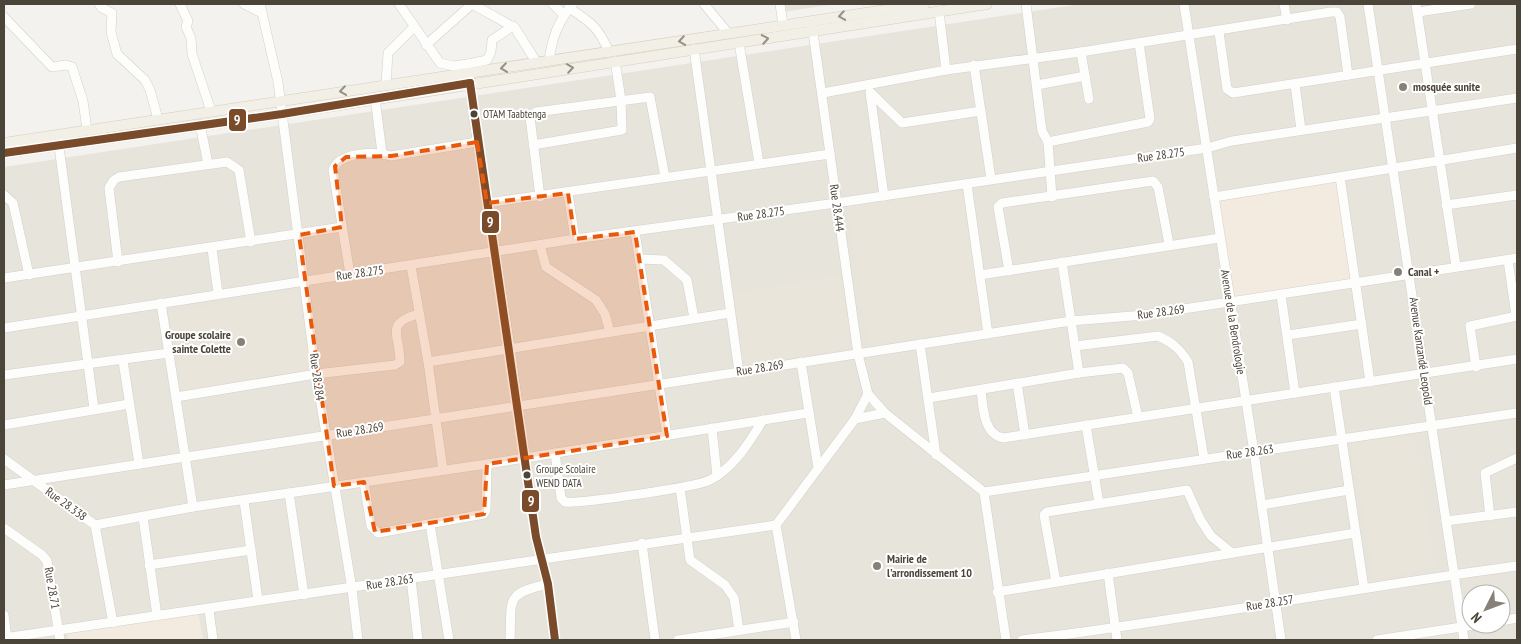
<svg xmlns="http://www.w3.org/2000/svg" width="1521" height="644" viewBox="0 0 1521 644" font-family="'PT Sans Narrow',sans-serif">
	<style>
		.residential { fill: #e7e4dc; fill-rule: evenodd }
		.commercial { fill: #f3ebdf }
		.education { fill: #eae5da }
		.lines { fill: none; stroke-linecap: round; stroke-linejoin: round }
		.minor-casing { stroke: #d2d0cb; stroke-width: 10 }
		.major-casing { stroke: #d6cebb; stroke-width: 11 }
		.minor { stroke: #fdfdfc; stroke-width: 9 }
		.major { stroke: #f2efe6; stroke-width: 10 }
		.bus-1-casing { stroke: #fff; stroke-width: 11 }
		.bus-1 { stroke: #7a4b2a; stroke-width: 8 }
		.oneway { stroke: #969187 }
		.marked { fill: #e8590c; fill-opacity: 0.2; stroke: #e8590c; stroke-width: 4; stroke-dasharray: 10 6; stroke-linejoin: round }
		.poi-dot { fill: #868178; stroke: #fff; stroke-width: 2 }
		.bus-dot { fill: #4b4439; stroke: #fff; stroke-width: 2 }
		.labels { text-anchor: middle; stroke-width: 4; stroke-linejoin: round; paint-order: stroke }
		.bus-label { font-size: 11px; fill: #4b4439; stroke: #fff; text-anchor: start }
		.poi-label { font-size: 12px; font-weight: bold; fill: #4b4439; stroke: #fff; text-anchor: start }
		.street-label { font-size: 12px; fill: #4b4439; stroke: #fff }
		.line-badge { stroke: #fff; stroke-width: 2 }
		.badge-label { font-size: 14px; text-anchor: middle; font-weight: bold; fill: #fff }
	</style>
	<rect width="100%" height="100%" fill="#f4f2ee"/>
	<g class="residential">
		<path d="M782,4h53l-52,8z"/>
		<path d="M1081,4h436v636h-1513v-473zM1471,594h30v30h-30z"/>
	</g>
	<g class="commercial">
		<path d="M1338,179l15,100 -120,21 -14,-102z"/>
		<path d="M198,611l5,29h-134l-2,-8z"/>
	</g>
	<g class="education">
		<path d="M963,190l22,139 -117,15 -21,-137z"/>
		<path d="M841,275l11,72 -108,18 -12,-71z"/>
		<path d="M298,290l14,82 -128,21 -15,-81z"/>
		<path d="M1414,436l21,131 -61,12 -23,-135z"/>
	</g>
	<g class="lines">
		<g class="minor-casing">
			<g id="minor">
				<path d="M99,4l3,4 10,5 -1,19 6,22 28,26 5,10 8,29"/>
				<path d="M180,4l8,17 -2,6 5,11 1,16 19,57"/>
				<path d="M244,4l18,9"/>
				<path d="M260,4l18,78 38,292 36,215 6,51"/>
				<path d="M399,4l41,59 13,3 15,-2 5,49 37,234 17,126 9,64 12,47 7,56"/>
				<path d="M472,4l43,24 22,35"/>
				<path d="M553,4l11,11"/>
				<path d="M704,4l24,29"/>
				<path d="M780,4l3,21"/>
				<path d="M1026,4l16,127 6,11 4,55"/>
				<path d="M1184,4l70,448 27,188"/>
				<path d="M1284,4l3,16"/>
				<path d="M1368,4l96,636"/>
				<path d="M1416,4l40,262"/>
				<path d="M569,8c22,14 30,20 40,44"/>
				<path d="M939,11l7,59"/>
				<path d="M1418,12l53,-8"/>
				<path d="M4,17l48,50 14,-2 6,2 11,34 4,29"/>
				<path d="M812,25l46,329 10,40 17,19 99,79 22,148"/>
				<path d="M1219,32l8,57 6,4 284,-44"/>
				<path d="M739,43l20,120"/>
				<path d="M426,45l46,-41"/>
				<path d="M694,49l45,323"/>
				<path d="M1081,52l8,47"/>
				<path d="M549,61c3,-23 9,-40 24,-57"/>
				<path d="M468,64l19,-4 4,-8 1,-12 21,-14"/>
				<path d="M974,65l17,114"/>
				<path d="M386,84l2,-31 26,-26"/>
				<path d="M1295,84l6,46"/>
				<path d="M1037,85l48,-9"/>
				<path d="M870,92l14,104"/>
				<path d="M823,93l123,-23 135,-18 250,-40h6l3,5 8,58"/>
				<path d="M871,93l31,30 79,-12"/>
				<path d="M375,98l7,55"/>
				<path d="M200,124l8,40"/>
				<path d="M58,139l36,270"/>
				<path d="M1048,142l100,-20 2,-3 -11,-76"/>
				<path d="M533,145l89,-15 -1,-30 -6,-39"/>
				<path d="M1340,177l30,205"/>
				<path d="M967,184l21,150"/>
				<path d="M568,193l7,46"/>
				<path d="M4,195l9,8 16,72"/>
				<path d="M540,197l-10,-80 6,-5 114,-15 15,80"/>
				<path d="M1214,197l303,-49"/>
				<path d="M487,203l343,-49"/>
				<path d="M1446,205l71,-10"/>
				<path d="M635,232l32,204"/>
				<path d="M540,245l6,22 50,33 9,14 5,18"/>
				<path d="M212,249l6,44"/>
				<path d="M640,259l24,1 23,20 7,38"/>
				<path d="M1508,260l8,56"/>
				<path d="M118,262l-9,-74 5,-8 5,-3 108,-15 12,8 12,72"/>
				<path d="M1062,262l17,111"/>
				<path d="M411,266l17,96 15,108"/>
				<path d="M1009,271l-11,-64 4,-4 151,-22 5,6 11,57"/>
				<path d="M350,274l-17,-104c6,-18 42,-19 58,-14l86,-14"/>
				<path d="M980,275l240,-37"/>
				<path d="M4,278l338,-51"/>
				<path d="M1281,295l14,98"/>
				<path d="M161,303l32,204"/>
				<path d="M4,328l571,-89 261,-36 371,-55 25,-7 285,-43"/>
				<path d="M1288,335l74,-11"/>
				<path d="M920,344l16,111"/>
				<path d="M1075,346l83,-10c14,6 22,13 30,26l16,96"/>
				<path d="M123,361l16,103"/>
				<path d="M428,362l302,-49"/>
				<path d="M801,362l17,106"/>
				<path d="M1476,367l-6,-41 47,-10"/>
				<path d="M4,375l165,-22"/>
				<path d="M1017,383l8,52"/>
				<path d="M1334,387l30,201"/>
				<path d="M981,390c2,16 2,44 22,48l514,-79"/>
				<path d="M176,397l140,-23 79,-9 5,-3c0,-28 -16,-38 18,-48"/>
				<path d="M929,398l150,-25 44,-5 5,5 10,44"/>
				<path d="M855,419l30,-6"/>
				<path d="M4,425l125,-21"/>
				<path d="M1086,425l13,78"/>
				<path d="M712,428l5,48"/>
				<path d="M555,453l6,45 4,4c14,2 132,-15 145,-22 24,-12 40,-39 53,-60"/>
				<path d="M4,459l91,66 18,98"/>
				<path d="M364,482l7,44 7,7 106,-19 2,-4 1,-46"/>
				<path d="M4,485l1067,-164 73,-6 373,-57"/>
				<path d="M680,488l10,72 35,25 9,13 5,32"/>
				<path d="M984,492l533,-79"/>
				<path d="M289,493l15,102"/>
				<path d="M244,501l14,99"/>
				<path d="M1262,505l87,-15"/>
				<path d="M1490,516l-5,-43 32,-15"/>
				<path d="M143,517l14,99"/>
				<path d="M1446,521l71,-9"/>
				<path d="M430,524l19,116"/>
				<path d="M95,525l98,-18 294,-43 321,-51"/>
				<path d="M4,528l38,27 5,6 13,79"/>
				<path d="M642,543l13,97"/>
				<path d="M149,565l102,-15"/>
				<path d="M1108,573l9,67"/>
				<path d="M411,579l7,61"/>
				<path d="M1056,582l-12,-67 3,-3 140,-22 13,29 11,17 21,17"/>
				<path d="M997,592l358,-59"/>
				<path d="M209,610l4,30"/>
				<path d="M4,615l3,25"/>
				<path d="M1501,621l16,-3"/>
				<path d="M4,638l772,-113"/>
				<path d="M510,640c2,-41 -6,-46 38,-56"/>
				<path d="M678,640l116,-18"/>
				<path d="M796,640l-20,-115 79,-106 13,-25"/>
				<path d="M1022,640c166,-20 330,-52 495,-74"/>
				<path d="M1377,640l104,-16"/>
			</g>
		</g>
		<g class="major-casing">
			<g id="major">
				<path d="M4,143l921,-139"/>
				<path d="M4,153l278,-39 705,-110"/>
			</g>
		</g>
		<use href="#minor" class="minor"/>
		<use href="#major" class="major"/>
		<g class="bus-1-casing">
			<g id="bus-1">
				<path d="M470,83l66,454 12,47 7,56"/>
				<path d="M4,153l278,-39 188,-31"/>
			</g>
		</g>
		<use href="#bus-1" class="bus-1"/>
	</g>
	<defs><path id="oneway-chevron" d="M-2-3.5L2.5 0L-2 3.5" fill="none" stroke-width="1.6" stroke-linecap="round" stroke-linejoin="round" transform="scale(1.25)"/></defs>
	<g class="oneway">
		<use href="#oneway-chevron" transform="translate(842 16) rotate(171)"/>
		<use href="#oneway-chevron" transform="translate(765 39) rotate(-10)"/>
		<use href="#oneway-chevron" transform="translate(682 41) rotate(171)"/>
		<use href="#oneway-chevron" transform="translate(504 68) rotate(172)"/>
		<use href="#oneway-chevron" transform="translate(570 68) rotate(-9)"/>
		<use href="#oneway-chevron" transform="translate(343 91) rotate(172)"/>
	</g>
	<path class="marked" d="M477,142l10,61 81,-10 7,46 60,-7 32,204 -180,28 -3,50 -109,18 -11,-50 -30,4 -35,-251 43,-8 -7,-61 11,-9 45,-1z"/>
	<g class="poi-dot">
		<circle cx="1403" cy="87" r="5"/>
		<circle cx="1398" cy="272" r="5"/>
		<circle cx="241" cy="342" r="5"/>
		<circle cx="877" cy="566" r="5"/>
	</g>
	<g class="bus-dot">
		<circle cx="474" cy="114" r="4.5"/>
		<circle cx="527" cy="475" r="4.5"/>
	</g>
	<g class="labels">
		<g class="bus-label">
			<text x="483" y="118">OTAM Taabtenga</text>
			<text x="536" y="473">Groupe Scolaire<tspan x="536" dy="14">WEND DATA</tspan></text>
		</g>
		<g class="poi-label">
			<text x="1413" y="91">mosquée sunite</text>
			<text x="1408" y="276">Canal +</text>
			<text x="231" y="339" text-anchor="end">Groupe scolaire<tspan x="231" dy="14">sainte Colette</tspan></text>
			<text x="887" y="563">Mairie de<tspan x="887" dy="14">l'arrondissement 10</tspan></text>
		</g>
		<g class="street-label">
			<text transform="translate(1161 155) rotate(-8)" y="4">Rue 28.275</text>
			<text transform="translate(837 208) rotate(82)" y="4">Rue 28.444</text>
			<text transform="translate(761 214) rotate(-8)" y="4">Rue 28.275</text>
			<text transform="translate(360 273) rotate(-8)" y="4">Rue 28.275</text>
			<text transform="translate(1161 312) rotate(-8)" y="4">Rue 28.269</text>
			<text transform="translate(1233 322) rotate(81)" y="4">Avenue de la Bendrologie</text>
			<text transform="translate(1421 351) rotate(82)" y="4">Avenue Kanzandé Leopold</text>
			<text transform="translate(760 368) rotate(-9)" y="4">Rue 28.269</text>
			<text transform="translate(317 377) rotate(82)" y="4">Rue 28.284</text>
			<text transform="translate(360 430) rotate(-9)" y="4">Rue 28.269</text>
			<text transform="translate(1250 452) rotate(-8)" y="4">Rue 28.263</text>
			<text transform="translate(66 504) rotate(36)" y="4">Rue 28.338</text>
			<text transform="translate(390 582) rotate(-9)" y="4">Rue 28.263</text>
			<text transform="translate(52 588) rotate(80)" y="4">Rue 28.71</text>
			<text transform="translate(1270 603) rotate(-9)" y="4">Rue 28.257</text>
		</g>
	</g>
	<g class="line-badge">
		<rect x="228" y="108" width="19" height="24" rx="5" fill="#7a4b2a"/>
		<rect x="481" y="210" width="19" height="24" rx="5" fill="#7a4b2a"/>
		<rect x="521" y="489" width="19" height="24" rx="5" fill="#7a4b2a"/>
	</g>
	<g class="badge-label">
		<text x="237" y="125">9</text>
		<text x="490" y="227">9</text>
		<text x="531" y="506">9</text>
	</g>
	<rect width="1521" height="644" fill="none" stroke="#4b4439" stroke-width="10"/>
	<g transform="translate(1486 609) rotate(228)"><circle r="24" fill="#ffffff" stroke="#b7b4b0"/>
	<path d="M0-4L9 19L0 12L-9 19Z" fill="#868178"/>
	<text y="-8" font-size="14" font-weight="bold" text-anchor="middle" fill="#4b4439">N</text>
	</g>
</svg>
